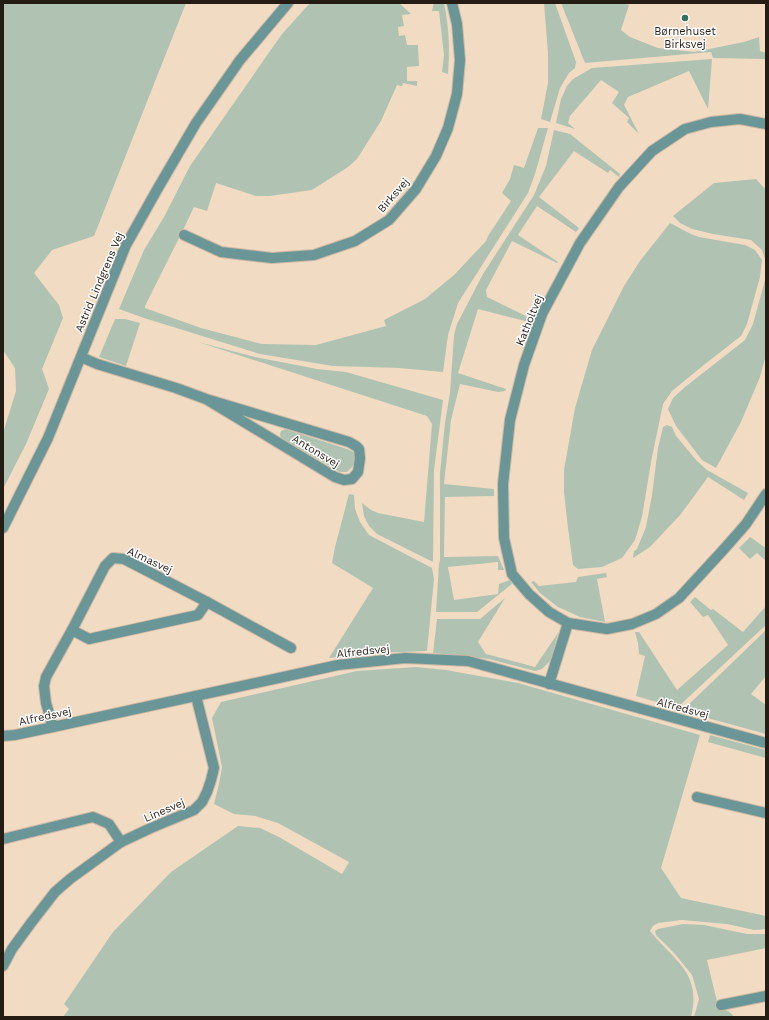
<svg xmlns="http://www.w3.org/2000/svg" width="769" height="1020" viewBox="0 0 769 1020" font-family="'Work Sans',sans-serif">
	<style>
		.green { fill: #b0c3b2 }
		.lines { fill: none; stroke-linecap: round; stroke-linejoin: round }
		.street-casing { stroke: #cdb9a4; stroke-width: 12 }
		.street { stroke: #6a9698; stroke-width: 10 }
		.poi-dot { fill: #317261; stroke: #fff; stroke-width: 1.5 }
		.labels { text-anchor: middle; stroke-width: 3; stroke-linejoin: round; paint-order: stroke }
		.poi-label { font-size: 11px; fill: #251d14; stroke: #fff }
		.street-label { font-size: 11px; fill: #251d14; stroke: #fff }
	</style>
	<rect width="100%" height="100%" fill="#f2dbc3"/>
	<g class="green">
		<path d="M3,3h183l-92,233 -42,14 -18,23 25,32 4,13 -21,51 7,20 -23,55 -23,45v-56l13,-42 -1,-23 -12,-18z"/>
		<path d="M310,3h89l12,11 -9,1 2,11 -6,1 1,9 6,-1 2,10h11l1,21 -12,1v14h10v5l-14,-3 -1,3 -5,-1 -16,36 -24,38 -9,8 -36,23 -42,6h-14l-40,-13 -9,28 -13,-4 -10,21 -39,78v2l56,20 61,16 54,1 70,-19 -2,-6 41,-21 29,-24 32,-34 2,-5 23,-35 -9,-8 8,-14 4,-14 10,3 14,-40h10l-13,46 -7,19 -70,110 -10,32 -5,37 -44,-4 -66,-2 -73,-12 -116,-36 -25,-9 25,-59 20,-33 26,-51 80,-115 12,-17z"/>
		<path d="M434,3h10c5,24 6,46 4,71l-6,-2 2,-17 -5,-44h-7l1,-5z"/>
		<path d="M544,3h11l21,59 -1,6 -6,5 -9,15 -10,34 -9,-3 7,-36v-30z"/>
		<path d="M561,3h61l7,2 -8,25 9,7 28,11 36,4 50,-10 15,-5 1,14 6,2v6l-53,-1 -2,-6 -126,11z"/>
		<path d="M712,59l-4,50 -19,-38 -61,26 -4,8 15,29 -12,-12 2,-4 -17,-15 7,-11 -18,-12 -31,36 -2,7 7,6 -19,-6 5,-24 6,-13 6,-7 19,-11z"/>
		<path d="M554,130l16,4 50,40 -1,3 -9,-7 -2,3 -34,-22 -35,46 40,31 -3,4 -39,-26 -19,29 40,27 -1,1 -45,-22 -26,49 1,7 43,21 -1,4 -51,-13 -20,64 48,16 -1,2 -7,1 -38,-8 -9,36 -7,64 50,5v7l-49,1 -1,60 54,-1 6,14h-6v-8l-50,5 6,33 44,-6 1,-10 11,-4 2,4 -35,28h-41l3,-47 1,-5v-87l5,-50 5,-30 4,-58 3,-11 26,-50 51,-79 12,-29z"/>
		<path d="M756,179l10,11v165l-6,22 -19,45 -25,46 -14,-8 -26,-34 -8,-17 5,-11 12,-11 60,-47 8,-16 12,-44 1,-18 -4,-12 -11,-10 -38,-6 -21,-5 -12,-6 -7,-7 41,-33z"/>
		<path d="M670,223l21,11 8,3 46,8 10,5 7,10 -2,17 -13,47 -6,12 -36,28 -33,27 -9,13 -12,58 -9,55 -7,23 -13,18 -20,9 -24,2 -5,-4 -5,-37 -4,-36v-22l11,-62 17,-58 32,-64 16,-25z"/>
		<path d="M115,319h10l15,4 -14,43 -27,-9z"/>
		<path d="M198,342l57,15 62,12 29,3 97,28 -9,70 -1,92 -56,-28 -8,-8 -5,-10 -2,-13 9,7 7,3 46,9 8,-98 -5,-8z"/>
		<path d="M667,425l5,2 4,9 21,25 10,9 41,23 -4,7 -36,-23 -27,37 -31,33 -17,11 1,-7 3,-2 9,-22 6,-32 6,-47 5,-21z"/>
		<path d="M285,429l59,19c2,1 7,2 9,4 7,7 -1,16 -6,20h-7l-5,-3 -54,-31 -1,-4 1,-3z"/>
		<path d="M349,494l5,1 1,14 5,13 9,13 63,33 2,11 -7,72 -53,2 -45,5 44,-70 -41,-25 3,-16z"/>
		<path d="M750,537l16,11v13l-9,-8 -7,6 -11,-11z"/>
		<path d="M606,573l1,4 -10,2 8,43 -25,-5 -22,-10 -18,-14 -9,-11 3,-1 5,5 37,-4 2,-5z"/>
		<path d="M695,597l16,13 2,-1 30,23 23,-26v19l-89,83 -41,-12 9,-40 -6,-2 -1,-11 -3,-11h4l38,58 51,-45 -20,-30 -5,2 -13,-15z"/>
		<path d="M505,598l-27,44 8,12 49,13 23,-34 -7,27 -9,9 -7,2 -46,-12 -56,-6 4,-34h43z"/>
		<path d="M766,630v46l-15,18 15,11v29l-84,-23z"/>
		<path d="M416,667l30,3 72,13 182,52 -39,133 20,30 85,18v13l-12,1 -27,-6 -45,-4 -24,3 -5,3 -3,5c24,30 52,41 41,86h-628l6,-8 -5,-5 49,-72 58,-60 67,-46 22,2 19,9 63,37 7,-12 -71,-39 -23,-7 -21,-2 -20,-10 5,-20 3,-17 -10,-49 9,-16 136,-31z"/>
		<path d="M710,735l56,15v8l-58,-16z"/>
		<path d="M683,924l21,1 43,9h19v14l-59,12 12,50c7,-1 11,1 15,7h-40l5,-18 -7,-24 -17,-21 -19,-19 -1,-4 3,-2z"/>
	</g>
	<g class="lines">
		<g class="street-casing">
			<g id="street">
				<path d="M766,124l-26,-5 -29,3 -26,7 -33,22 -33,36 -39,56 -38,71 -18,51 -14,55 -7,64 1,54 8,36 17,20 20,18 19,11 39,6 25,-5 24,-10 23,-16 46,-50 21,-24 20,-30"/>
				<path d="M184,235l37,17 51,6 42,-3 41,-14 34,-21 27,-31 20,-33 12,-28 9,-34 3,-34 -3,-36 -5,-21"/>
				<path d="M81,357l16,7 79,24 30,11 129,78 9,3 8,-1 6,-7 2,-14 -1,-9 -3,-3 -7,-4 -143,-43"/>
				<path d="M3,528l45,-90 78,-193 32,-57 38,-65 44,-63 48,-57"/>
				<path d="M72,630l17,9 109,-24 9,-13"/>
				<path d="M549,684l19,-61"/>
				<path d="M53,727l-7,-24 -2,-17 2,-9 26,-47 33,-64 8,-8 11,1 83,43 84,46"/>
				<path d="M3,736l12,-1 38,-8 285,-62 67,-7 63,3 298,82"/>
				<path d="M697,797l69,16"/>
				<path d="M3,839l90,-22 16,7 12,18"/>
				<path d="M3,966l9,-17 19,-26 24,-31 15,-13 51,-37 30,-14 43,-18 8,-8 5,-10 4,-12 3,-12 -18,-72"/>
				<path d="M721,1005l45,-9"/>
			</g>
		</g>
		<use href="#street" class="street"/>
	</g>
	<circle class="poi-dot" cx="685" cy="18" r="4"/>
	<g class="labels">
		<g class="poi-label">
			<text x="685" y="35">Børnehuset<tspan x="685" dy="13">Birksvej</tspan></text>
		</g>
		<g class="street-label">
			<text transform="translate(393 195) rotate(-49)" y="4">Birksvej</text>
			<text transform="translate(99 282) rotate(-67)" y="4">Astrid Lindgrens Vej</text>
			<text transform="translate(529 320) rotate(-68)" y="4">Katholtvej</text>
			<text transform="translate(316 451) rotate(31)" y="4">Antonsvej</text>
			<text transform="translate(150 560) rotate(25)" y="4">Almasvej</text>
			<text transform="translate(363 651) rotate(-6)" y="4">Alfredsvej</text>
			<text transform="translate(683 708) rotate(15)" y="4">Alfredsvej</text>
			<text transform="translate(45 716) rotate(-12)" y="4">Alfredsvej</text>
			<text transform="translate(164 810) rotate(-23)" y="4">Linesvej</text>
		</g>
	</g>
	<rect width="769" height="1020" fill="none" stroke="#251d14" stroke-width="8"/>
</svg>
